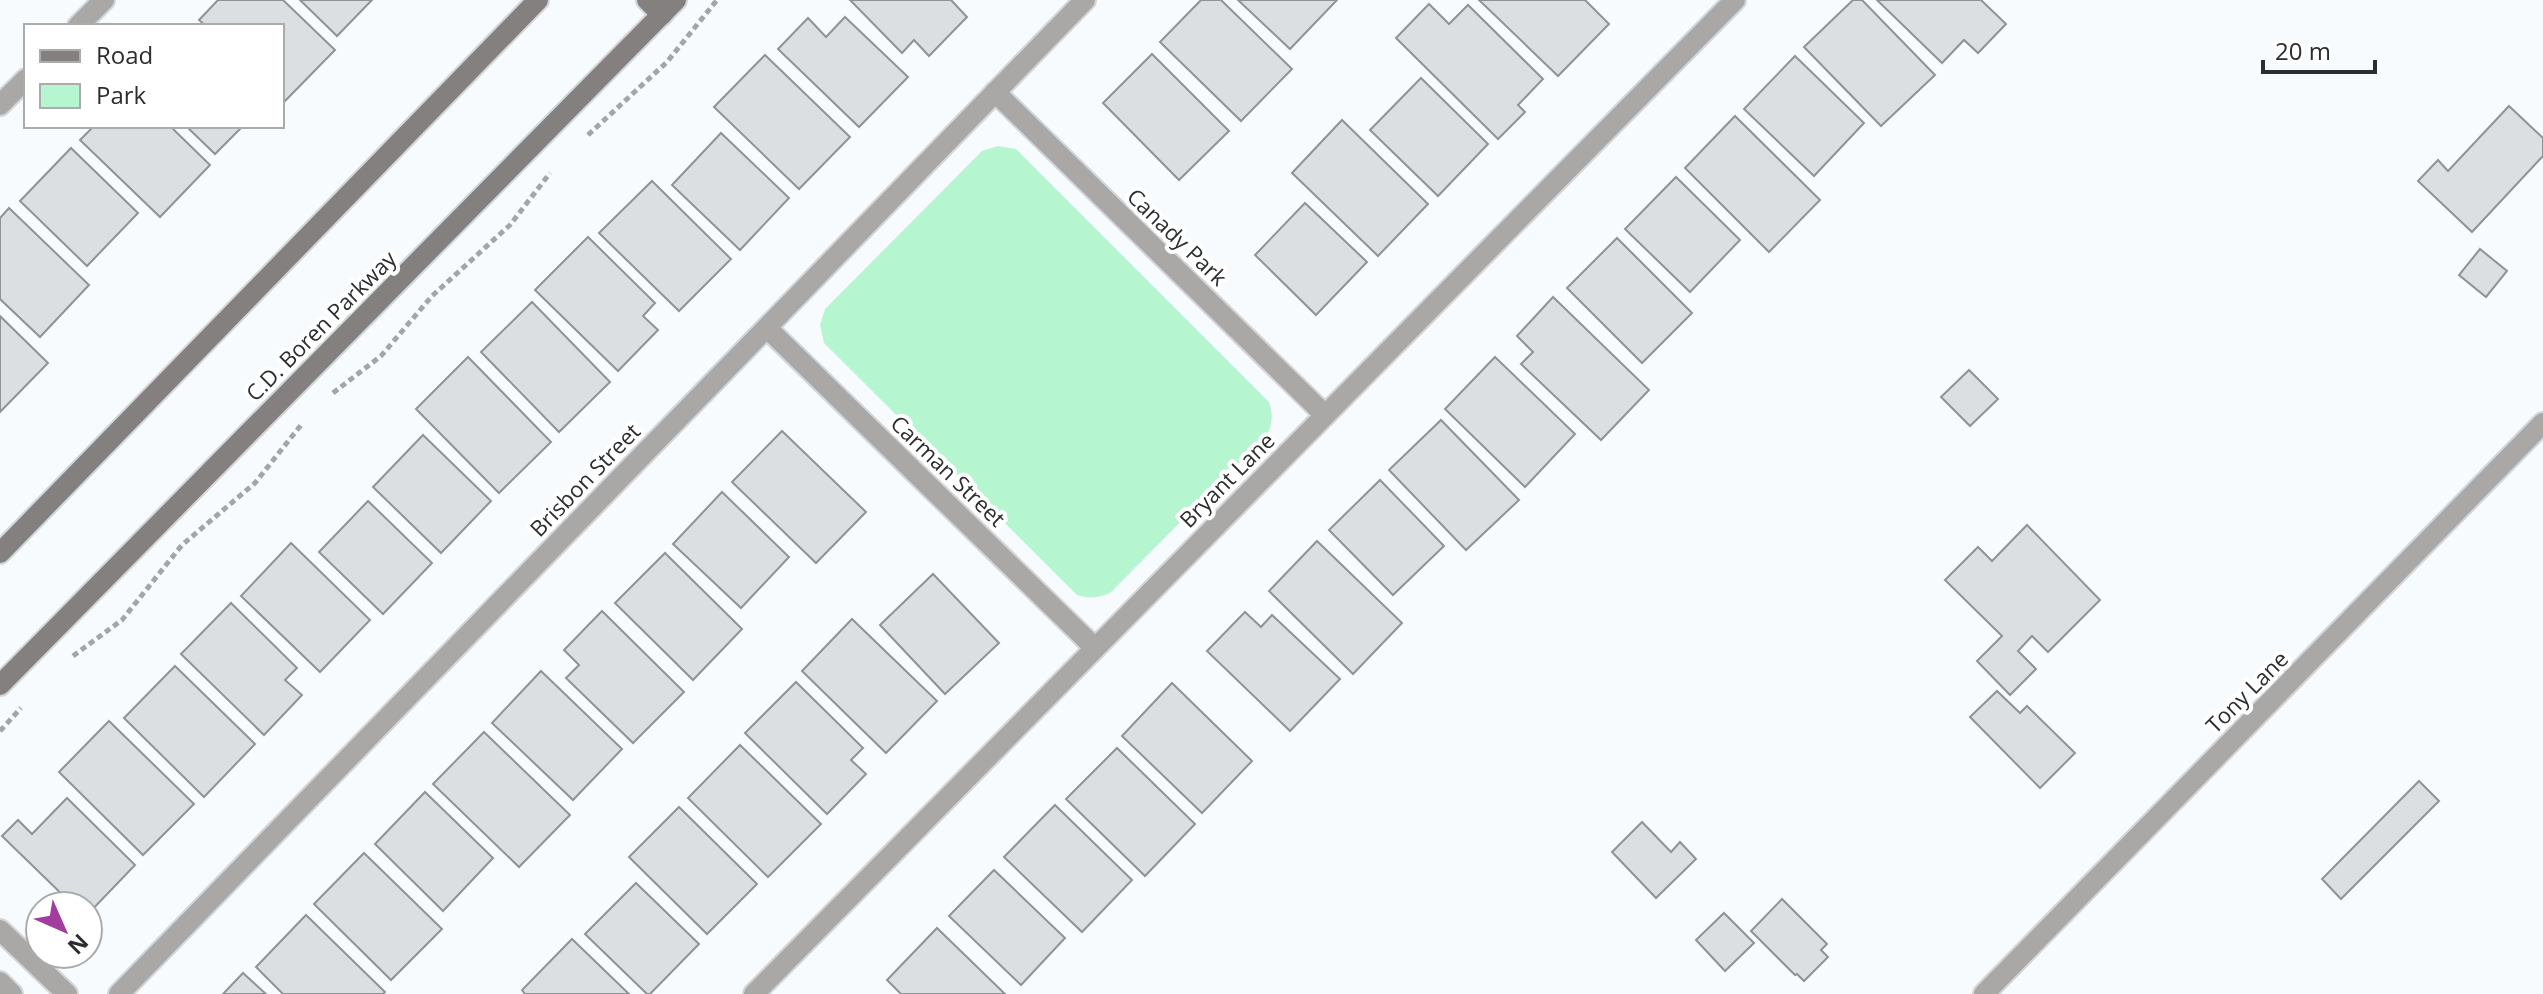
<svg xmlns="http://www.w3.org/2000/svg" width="2543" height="994" viewBox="0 0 2543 994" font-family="'Open Sans',sans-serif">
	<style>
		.green { fill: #b5f6d1 }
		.building { fill: #dcdfe2; stroke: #909396; stroke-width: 2 }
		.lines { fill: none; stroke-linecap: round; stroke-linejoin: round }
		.street-casing { stroke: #d3d6d9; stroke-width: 24 }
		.secondary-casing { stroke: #d3d6d9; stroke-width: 24 }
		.path { stroke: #a3a6a8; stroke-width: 5; stroke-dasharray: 6 4; stroke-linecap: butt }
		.street { stroke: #aaa8a7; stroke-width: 20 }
		.secondary { stroke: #83807f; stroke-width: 20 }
		.labels { text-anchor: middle; stroke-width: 8; stroke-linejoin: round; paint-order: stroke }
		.street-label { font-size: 22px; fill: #2b2d2e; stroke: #fff }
	</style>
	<rect width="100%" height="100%" fill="#f8fbfe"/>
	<path class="green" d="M998,146l18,3 253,253c4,11 4,22 -2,33l-157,158c-12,5 -21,6 -33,2l-253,-252 -4,-18 5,-16 157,-158z"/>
	<g class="building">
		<path d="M218,0h65l52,50 -51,52 -2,-2v-74h-76l-7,-6z"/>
		<path d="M300,0h72l-35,36z"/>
		<path d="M850,0h101l16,17 -38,39 -15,-16 -12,13z"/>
		<path d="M1201,0h20l71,69 -51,52 -81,-79z"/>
		<path d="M1238,0h99l-47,49z"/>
		<path d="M1479,0h106l24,24 -51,52z"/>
		<path d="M1853,0h9l73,75 -54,51 -77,-79z"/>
		<path d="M1877,0h104l25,24 -28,29 -14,-13 -22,23z"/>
		<path d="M1429,4l20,20 19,-19 75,74 -25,26 7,7 -27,27 -102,-101z"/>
		<path d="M845,17l63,60 -49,50 -81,-78 30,-31 18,19z"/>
		<path d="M1152,54l77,77 -50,49 -76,-77z"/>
		<path d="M765,55l85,82 -51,52 -85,-82z"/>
		<path d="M1795,56l69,67 -50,53 -70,-67z"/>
		<path d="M1421,78l67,66 -50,52 -68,-66z"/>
		<path d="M2509,106l34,32v18l-71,76 -54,-51 20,-21 10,11z"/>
		<path d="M1735,116l85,84 -51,52 -84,-84z"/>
		<path d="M1342,120l86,84 -50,52 -86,-83z"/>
		<path d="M94,126h76l40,39 -50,52 -80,-77z"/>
		<path d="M186,126h57l-28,28z"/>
		<path d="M721,133l68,65 -49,52 -68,-65z"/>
		<path d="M71,148l67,65 -51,53 -67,-65z"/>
		<path d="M1676,177l64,63 -50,52 -65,-63z"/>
		<path d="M652,181l79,78 -52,52 -80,-78z"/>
		<path d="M1305,203l62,59 -51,53 -61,-60z"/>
		<path d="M9,208l80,77 -49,52 -40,-38v-81z"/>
		<path d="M588,237l67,66 -12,13 15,14 -40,41 -83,-81z"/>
		<path d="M1617,238l75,75 -50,50 -75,-75z"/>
		<path d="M2480,249l27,22 -21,26 -27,-22z"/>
		<path d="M1553,297l96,93 -48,50 -80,-76 12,-12 -16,-16z"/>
		<path d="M532,302l78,80 -51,50 -78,-80z"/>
		<path d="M0,316l48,47 -48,49z"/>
		<path d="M468,357l83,85 -52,51 -83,-84z"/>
		<path d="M1495,357l80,77 -50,53 -80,-78z"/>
		<path d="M1969,370l29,29 -28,27 -29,-29z"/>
		<path d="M1441,420l78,80 -53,50 -77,-80z"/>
		<path d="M782,431l84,81 -50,51 -84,-81z"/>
		<path d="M423,435l68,66 -50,52 -68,-66z"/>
		<path d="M1380,480l64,66 -51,49 -64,-65z"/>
		<path d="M722,492l67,65 -48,51 -68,-64z"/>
		<path d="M368,501l64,62 -49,51 -64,-62z"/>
		<path d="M2027,525l73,75 -52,52 -16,-16 -14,15 18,18 -26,26 -33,-34 25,-25 -57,-56 33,-33 14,14z"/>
		<path d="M1317,541l85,82 -49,51 -84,-83z"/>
		<path d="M291,543l79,77 -50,52 -79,-76z"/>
		<path d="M665,553l77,76 -49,51 -78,-77z"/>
		<path d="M933,574l66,69 -54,51 -65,-69z"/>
		<path d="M231,603l66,65 -12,12 17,15 -38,40 -83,-81z"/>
		<path d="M602,611l82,81 -51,51 -67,-65 13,-13 -15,-15z"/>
		<path d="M1245,612l16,15 11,-12 68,64 -50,52 -83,-80z"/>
		<path d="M852,619l85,82 -51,52 -84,-82z"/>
		<path d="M175,666l80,78 -51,53 -80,-79z"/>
		<path d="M541,671l81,78 -49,51 -81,-77z"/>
		<path d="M796,682l67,66 -12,12 15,14 -39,40 -82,-81z"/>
		<path d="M1172,683l80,78 -50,52 -80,-77z"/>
		<path d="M1997,691l23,22 7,-7 48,47 -35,35 -70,-71z"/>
		<path d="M109,721l85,83 -51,51 -84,-83z"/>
		<path d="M484,732l86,83 -51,52 -86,-83z"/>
		<path d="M740,745l81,79 -53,53 -80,-79z"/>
		<path d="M1117,748l78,76 -50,52 -79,-77z"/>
		<path d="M2419,781l20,20 -98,98 -19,-20z"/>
		<path d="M425,792l68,66 -50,53 -68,-67z"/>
		<path d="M67,798l68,67 -47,49v-8h-14l-72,-70 16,-16 14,14z"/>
		<path d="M1055,805l77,75 -50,52 -78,-75z"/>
		<path d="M679,807l78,77 -50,50 -78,-77z"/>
		<path d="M1642,822l29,30 9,-10 16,17 -40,39 -44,-46z"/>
		<path d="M364,853l78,76 -51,51 -77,-76z"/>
		<path d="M994,870l71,68 -44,47 -72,-69z"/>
		<path d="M636,883l63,61 -49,50h-3l-62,-60z"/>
		<path d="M1782,899l45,45 -6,6 7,7 -24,24 -7,-7 -2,1 -44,-44z"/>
		<path d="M1724,913l30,30 -29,28 -29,-31z"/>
		<path d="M306,915l79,77 -2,2h-100l-27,-27z"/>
		<path d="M937,928l68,66h-104l-14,-14z"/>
		<path d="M572,939l57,55h-104l-3,-4z"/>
		<path d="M243,973l23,21h-43z"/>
	</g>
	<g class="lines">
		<g class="street-casing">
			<g id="street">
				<path d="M78,26l26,-26"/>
				<path d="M995,92l330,323"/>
				<path d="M0,105l26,-26"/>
				<path d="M767,328l328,320"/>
				<path d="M0,930l67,64"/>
				<path d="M0,982l12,12"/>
				<path d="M119,994l966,-994"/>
				<path d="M754,994l981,-994"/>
				<path d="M1984,994l559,-571"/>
			</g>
		</g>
		<g class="secondary-casing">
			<g id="secondary">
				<path d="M647,0l15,15"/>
				<path d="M0,553l538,-553"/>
				<path d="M0,685l676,-685"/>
			</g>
		</g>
		<g class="path">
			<path d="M588,135l79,-73 50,-62"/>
			<path d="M333,393l48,-37 51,-60 78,-71 40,-52"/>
			<path d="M73,656l49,-36 60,-75 73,-62 46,-58"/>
			<path d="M0,731l21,-23"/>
		</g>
		<use href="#street" class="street"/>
		<use href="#secondary" class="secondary"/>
	</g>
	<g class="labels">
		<g class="street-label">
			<text transform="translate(1177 237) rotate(44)" y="8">Canady Park</text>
			<text transform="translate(321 326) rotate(-45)" y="8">C.D. Boren Parkway</text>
			<text transform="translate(948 471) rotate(44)" y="8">Carman Street</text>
			<text transform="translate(585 480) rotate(-46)" y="8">Brisbon Street</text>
			<text transform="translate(1227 480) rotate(-45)" y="8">Bryant Lane</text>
			<text transform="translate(2247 692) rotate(-45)" y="8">Tony Lane</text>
		</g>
	</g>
	<rect x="24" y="24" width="260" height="104" fill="#ffffff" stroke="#aaabab" stroke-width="2"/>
	<rect x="40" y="50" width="40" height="12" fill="#83807f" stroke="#aaabab" stroke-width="2"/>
	<text x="96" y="64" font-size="24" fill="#2b2d2e">Road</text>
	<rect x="40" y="84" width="40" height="24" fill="#b5f6d1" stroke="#aaabab" stroke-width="2"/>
	<text x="96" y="104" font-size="24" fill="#2b2d2e">Park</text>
	<g transform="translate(64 930) rotate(135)"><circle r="38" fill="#ffffff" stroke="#aaabab" stroke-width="2"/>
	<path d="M0-6L14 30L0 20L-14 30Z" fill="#a33c9f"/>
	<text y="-12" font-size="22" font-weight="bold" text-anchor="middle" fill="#2b2d2e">N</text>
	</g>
	<path d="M2263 60v12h112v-12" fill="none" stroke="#2b2d2e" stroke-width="4"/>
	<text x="2275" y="60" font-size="24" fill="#2b2d2e" stroke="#ffffff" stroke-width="6" paint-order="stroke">20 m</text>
</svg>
